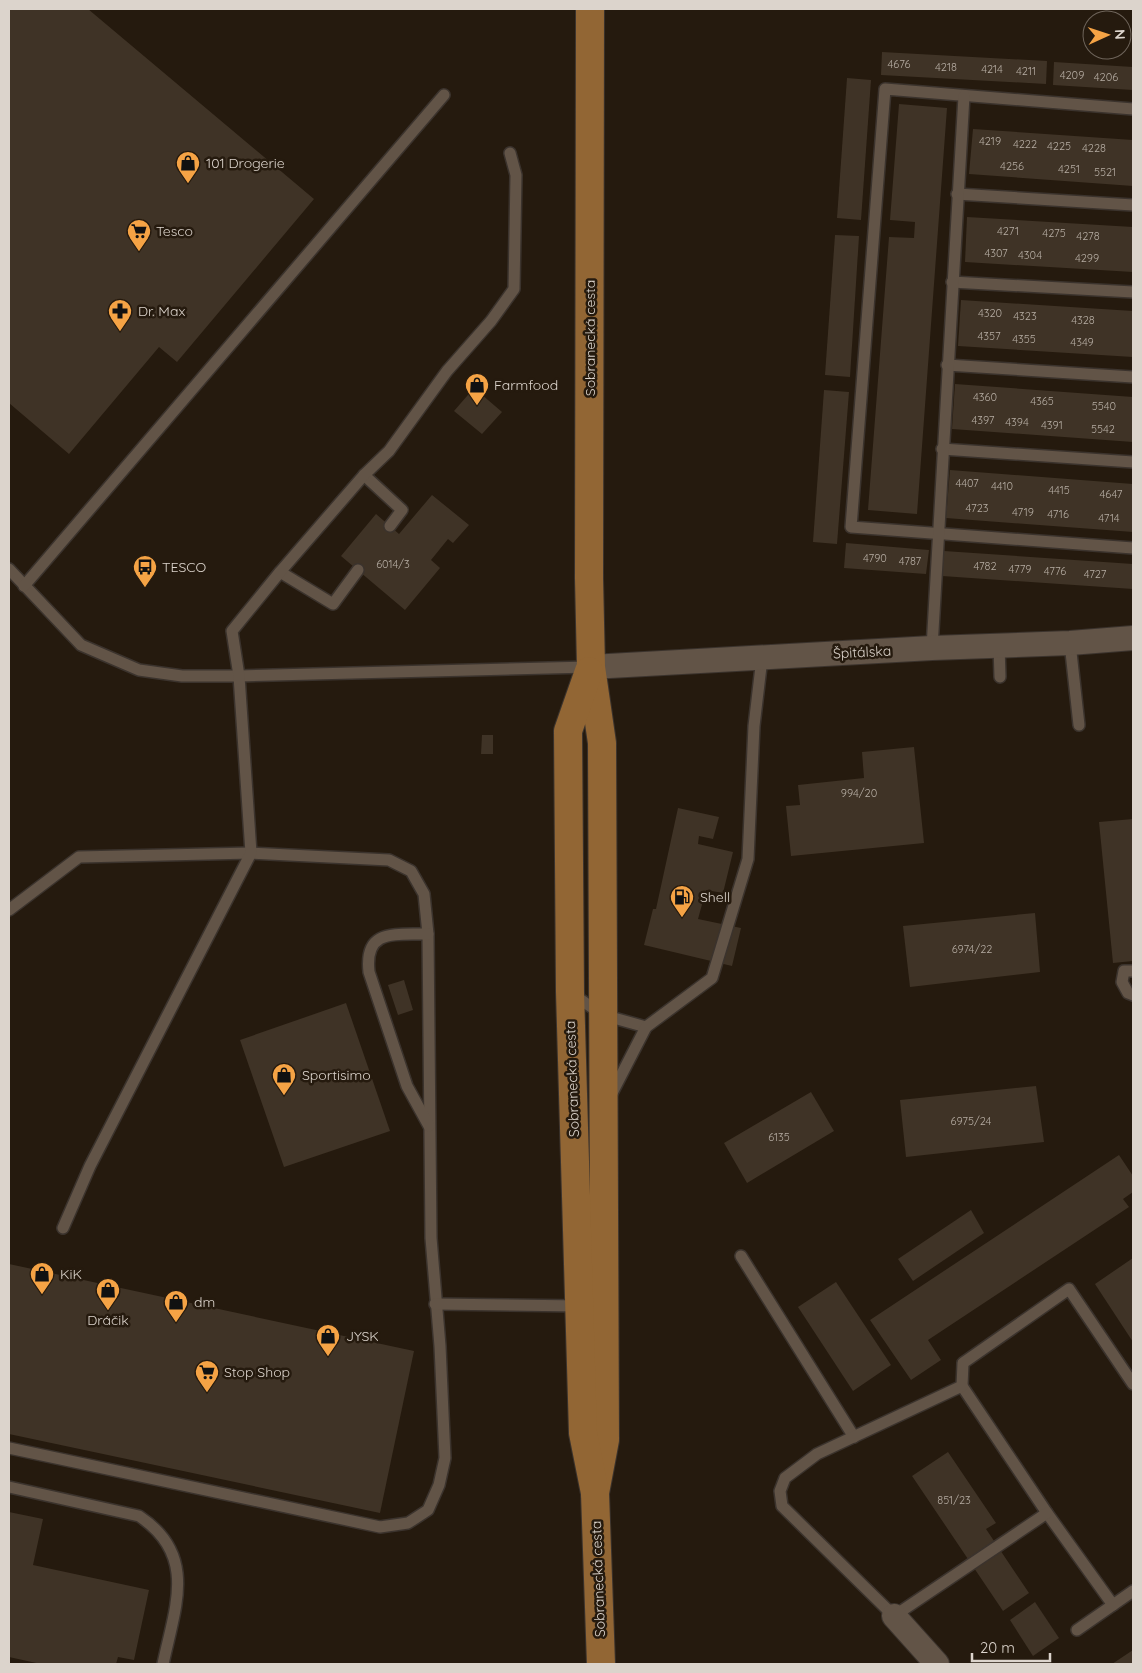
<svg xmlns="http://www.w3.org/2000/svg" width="1142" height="1673" viewBox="0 0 1142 1673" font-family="Quicksand,sans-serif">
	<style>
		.building { fill: #3f3326 }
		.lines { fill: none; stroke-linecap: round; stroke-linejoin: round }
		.service-casing { stroke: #3b332d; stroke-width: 14 }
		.minor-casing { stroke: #3b332d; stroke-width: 26 }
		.primary-casing { stroke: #3b332d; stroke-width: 30 }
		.service { stroke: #625447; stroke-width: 11 }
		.minor { stroke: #625447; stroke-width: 24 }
		.primary { stroke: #926634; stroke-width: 28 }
		.labels { text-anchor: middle; stroke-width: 5; stroke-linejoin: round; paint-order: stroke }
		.number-label { font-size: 11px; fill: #b5aca2 }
		.poi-label { font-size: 14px; fill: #dcd4cc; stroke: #251a0e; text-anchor: start }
		.street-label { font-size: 14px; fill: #dcd4cc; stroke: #251a0e }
	</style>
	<rect width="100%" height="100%" fill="#251a0e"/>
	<g class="building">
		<path d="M9,9h79l226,190 -137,163 -18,-15 -90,107 -60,-51z"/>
		<path d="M882,52l165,9 -1,23 -165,-9z"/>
		<path d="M1054,62l79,5v23l-80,-5z"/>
		<path d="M847,78l24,2 -10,140 -24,-2z"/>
		<path d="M899,104l48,4 -30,406 -49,-4 21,-273 25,1 1,-16 -25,-2z"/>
		<path d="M973,129l160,11v46l-164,-12z"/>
		<path d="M967,217l166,10v45l-168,-10z"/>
		<path d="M835,235l24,1 -9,141 -25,-2z"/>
		<path d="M961,300l172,11v46l-175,-11z"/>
		<path d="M955,384l178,13v45l-181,-13z"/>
		<path d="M474,388l28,24 -20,22 -28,-23z"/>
		<path d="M824,390l25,2 -12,152 -24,-2z"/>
		<path d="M950,470l183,14v48l-187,-14z"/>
		<path d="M432,495l37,30 -16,18 -5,-4 -17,21 9,8 -35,42 -64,-54 35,-42 23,20z"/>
		<path d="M846,543l83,7 -3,24 -82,-6z"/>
		<path d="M944,551l189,13v25l-191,-13z"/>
		<path d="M482,735h11v19h-12z"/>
		<path d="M914,747l10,96 -133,13 -5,-50 14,-1 -2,-20 66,-7 -2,-26z"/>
		<path d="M678,808l41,9 -6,22 -14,-3 -1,8 35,8 -10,41 -17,-3 -8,29 43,9 -9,38 -88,-21 9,-36h3z"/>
		<path d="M1133,819v142l-20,2 -14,-141z"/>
		<path d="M1035,913l5,59 -130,15 -7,-61z"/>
		<path d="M404,980l9,30 -15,5 -10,-30z"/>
		<path d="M346,1003l44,128 -106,36 -44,-127z"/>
		<path d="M1036,1086l8,56 -138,15 -6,-57z"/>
		<path d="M811,1092l23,39 -87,52 -23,-40z"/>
		<path d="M1119,1155l14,21v16l-10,7 6,8 -201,133 13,20 -30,20 -41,-60z"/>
		<path d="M971,1210l13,23 -71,48 -15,-22z"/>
		<path d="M1133,1258v84l-38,-58z"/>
		<path d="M9,1264l405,87 -34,162 -371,-79z"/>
		<path d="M836,1282l55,83 -38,26 -55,-84z"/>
		<path d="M948,1452l48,71 -10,6 43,64 -26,18 -91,-135z"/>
		<path d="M9,1512l34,7 -10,46 116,25 -15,70 -16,-3 -2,7h-75l-32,-7z"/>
		<path d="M1035,1602l24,36 -26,18 -23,-36z"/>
		<path d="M1133,1650v14h-21z"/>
	</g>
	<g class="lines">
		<g class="service-casing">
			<g id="service">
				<path d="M1133,109l-248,-20 -34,438 282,21"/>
				<path d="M957,194l176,11"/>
				<path d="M952,282l181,10"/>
				<path d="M947,365l186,12"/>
				<path d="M942,449l191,13"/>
				<path d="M364,475l38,35 -12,16"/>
				<path d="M9,569l72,76 58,25 43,6h57l350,-9"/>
				<path d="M280,572l53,32 25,-34"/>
				<path d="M24,586l420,-491"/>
				<path d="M1070,643l9,82"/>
				<path d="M999,646l1,31"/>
				<path d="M932,648l32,-552"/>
				<path d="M9,910l70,-53 172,-4 138,7 22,11 13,23 4,40 3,304 9,108 5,112 -6,27 -11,25 -20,13 -28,4 -371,-79"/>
				<path d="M428,934c-33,1 -64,-6 -59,38l38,114 22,40"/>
				<path d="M1133,971h-9l-2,11 6,11 5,2"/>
				<path d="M571,993l32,22 43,12"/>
				<path d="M610,1097l36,-70 66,-49 36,-119 6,-133 8,-68"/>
				<path d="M63,1228l27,-62 161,-313 -12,-177 -7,-45 48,-59 84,-97 25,-24 58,-80 44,-50 23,-32 2,-114 -6,-22"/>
				<path d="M741,1256l113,181"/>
				<path d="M435,1304l144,2"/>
				<path d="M962,1386l85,127 66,92"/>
				<path d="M9,1487l130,29c59,39 36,91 24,148"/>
				<path d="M1047,1513l-153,103 -112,-110 -2,-15 5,-13 32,-24 145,-68 1,-23 106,-74 64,95"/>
				<path d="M1077,1630l56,-39"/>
			</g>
		</g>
		<g class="minor-casing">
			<g id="minor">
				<path d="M591,667l341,-19 138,-5 63,-5"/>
				<path d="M894,1616l43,48"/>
			</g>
		</g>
		<g class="primary-casing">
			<g id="primary">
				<path d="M590,9l-1,569 2,89 11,76 3,697 -10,53"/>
				<path d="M589,671l-21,60 2,261 13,441 12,60 6,171"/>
			</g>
		</g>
		<use href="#service" class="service"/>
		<use href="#minor" class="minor"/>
		<use href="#primary" class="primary"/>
	</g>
	<defs>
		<g id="shop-pin" transform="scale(1.25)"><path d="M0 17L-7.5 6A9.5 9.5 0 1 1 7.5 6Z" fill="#f5a345" stroke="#251a0e"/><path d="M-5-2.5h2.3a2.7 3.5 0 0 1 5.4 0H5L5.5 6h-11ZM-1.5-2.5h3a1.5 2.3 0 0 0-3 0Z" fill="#111"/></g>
		<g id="supermarket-pin" transform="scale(1.25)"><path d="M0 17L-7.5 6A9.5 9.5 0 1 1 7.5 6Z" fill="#f5a345" stroke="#251a0e"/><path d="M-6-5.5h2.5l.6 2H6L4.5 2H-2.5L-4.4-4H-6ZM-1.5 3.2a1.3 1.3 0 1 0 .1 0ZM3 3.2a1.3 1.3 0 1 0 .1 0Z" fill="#111"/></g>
		<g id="pharmacy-pin" transform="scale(1.25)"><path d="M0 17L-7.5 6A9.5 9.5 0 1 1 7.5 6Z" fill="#f5a345" stroke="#251a0e"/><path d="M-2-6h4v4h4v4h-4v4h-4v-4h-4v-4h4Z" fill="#111"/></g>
		<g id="bus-pin" transform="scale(1.25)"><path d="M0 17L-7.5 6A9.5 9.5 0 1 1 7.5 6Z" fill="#f5a345" stroke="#251a0e"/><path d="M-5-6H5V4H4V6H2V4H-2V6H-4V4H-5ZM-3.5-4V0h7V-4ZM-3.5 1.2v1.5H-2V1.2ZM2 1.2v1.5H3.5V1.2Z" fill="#111"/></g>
		<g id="fuel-pin" transform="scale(1.25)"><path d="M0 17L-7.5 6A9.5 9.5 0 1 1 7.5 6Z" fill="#f5a345" stroke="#251a0e"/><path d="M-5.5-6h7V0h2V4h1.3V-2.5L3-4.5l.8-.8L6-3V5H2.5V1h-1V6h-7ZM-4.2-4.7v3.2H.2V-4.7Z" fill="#111"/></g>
	</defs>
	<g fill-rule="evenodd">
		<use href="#shop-pin" x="188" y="163"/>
		<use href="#supermarket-pin" x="139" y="231"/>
		<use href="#pharmacy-pin" x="120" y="311"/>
		<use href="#shop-pin" x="477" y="385"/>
		<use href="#bus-pin" x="145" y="567"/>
		<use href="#fuel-pin" x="682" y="897"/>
		<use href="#shop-pin" x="284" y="1075"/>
		<use href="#shop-pin" x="42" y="1274"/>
		<use href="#shop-pin" x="108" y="1290"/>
		<use href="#shop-pin" x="176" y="1302"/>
		<use href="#shop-pin" x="328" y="1336"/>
		<use href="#supermarket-pin" x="207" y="1372"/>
	</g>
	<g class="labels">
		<g class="number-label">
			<text x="899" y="68">4676</text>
			<text x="946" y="71">4218</text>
			<text x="992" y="73">4214</text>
			<text x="1026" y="75">4211</text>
			<text x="1072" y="79">4209</text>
			<text x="1106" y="81">4206</text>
			<text x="990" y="145">4219</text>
			<text x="1025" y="148">4222</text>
			<text x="1059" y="150">4225</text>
			<text x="1094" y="152">4228</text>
			<text x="1012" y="170">4256</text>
			<text x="1069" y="173">4251</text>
			<text x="1105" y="176">5521</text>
			<text x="1008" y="235">4271</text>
			<text x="1054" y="237">4275</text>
			<text x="1088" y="240">4278</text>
			<text x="996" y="257">4307</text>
			<text x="1030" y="259">4304</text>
			<text x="1087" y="262">4299</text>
			<text x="990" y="317">4320</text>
			<text x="1025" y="320">4323</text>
			<text x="1083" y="324">4328</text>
			<text x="989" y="340">4357</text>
			<text x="1024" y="343">4355</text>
			<text x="1082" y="346">4349</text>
			<text x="985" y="401">4360</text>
			<text x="1042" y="405">4365</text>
			<text x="1104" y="410">5540</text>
			<text x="983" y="424">4397</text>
			<text x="1017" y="426">4394</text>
			<text x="1052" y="429">4391</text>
			<text x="1103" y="433">5542</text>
			<text x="967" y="487">4407</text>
			<text x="1002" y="490">4410</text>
			<text x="1059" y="494">4415</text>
			<text x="1111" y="498">4647</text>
			<text x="977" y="512">4723</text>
			<text x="1023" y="516">4719</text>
			<text x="1058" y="518">4716</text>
			<text x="1109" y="522">4714</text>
			<text x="875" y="562">4790</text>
			<text x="910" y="565">4787</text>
			<text x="393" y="568">6014/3</text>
			<text x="985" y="570">4782</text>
			<text x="1020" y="573">4779</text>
			<text x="1055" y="575">4776</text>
			<text x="1095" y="578">4727</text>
			<text x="859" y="797">994/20</text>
			<text x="972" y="953">6974/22</text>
			<text x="971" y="1125">6975/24</text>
			<text x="779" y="1141">6135</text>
			<text x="954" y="1504">851/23</text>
		</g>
		<g class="poi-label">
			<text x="206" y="168">101 Drogerie</text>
			<text x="156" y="236">Tesco</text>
			<text x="138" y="316">Dr. Max</text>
			<text x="494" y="390">Farmfood</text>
			<text x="162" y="572">TESCO</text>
			<text x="700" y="902">Shell</text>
			<text x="302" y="1080">Sportisimo</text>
			<text x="60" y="1279">KiK</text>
			<text x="194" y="1307">dm</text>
			<text x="108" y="1325" text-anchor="middle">Dráčik</text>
			<text x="346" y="1341">JYSK</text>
			<text x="224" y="1377">Stop Shop</text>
		</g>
		<g class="street-label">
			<text transform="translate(590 338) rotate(-90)" y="5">Sobranecká cesta</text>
			<text transform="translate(862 652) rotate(-3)" y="5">Špitálska</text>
			<text transform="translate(572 1079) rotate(-92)" y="5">Sobranecká cesta</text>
			<text transform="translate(598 1579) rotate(-92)" y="5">Sobranecká cesta</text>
		</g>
	</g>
	<rect width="1142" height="1673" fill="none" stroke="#dcd4cc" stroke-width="20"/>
	<g transform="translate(1107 35) rotate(87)"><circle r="24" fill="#251a0e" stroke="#6e645a"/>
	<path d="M0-4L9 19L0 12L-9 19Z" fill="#f5a345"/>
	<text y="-8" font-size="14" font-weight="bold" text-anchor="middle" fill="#dcd4cc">N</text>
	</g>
	<path d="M972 1653v8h78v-8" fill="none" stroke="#dcd4cc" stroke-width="2.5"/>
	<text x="980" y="1653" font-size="15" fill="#dcd4cc" stroke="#251a0e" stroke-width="4" paint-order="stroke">20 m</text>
</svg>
